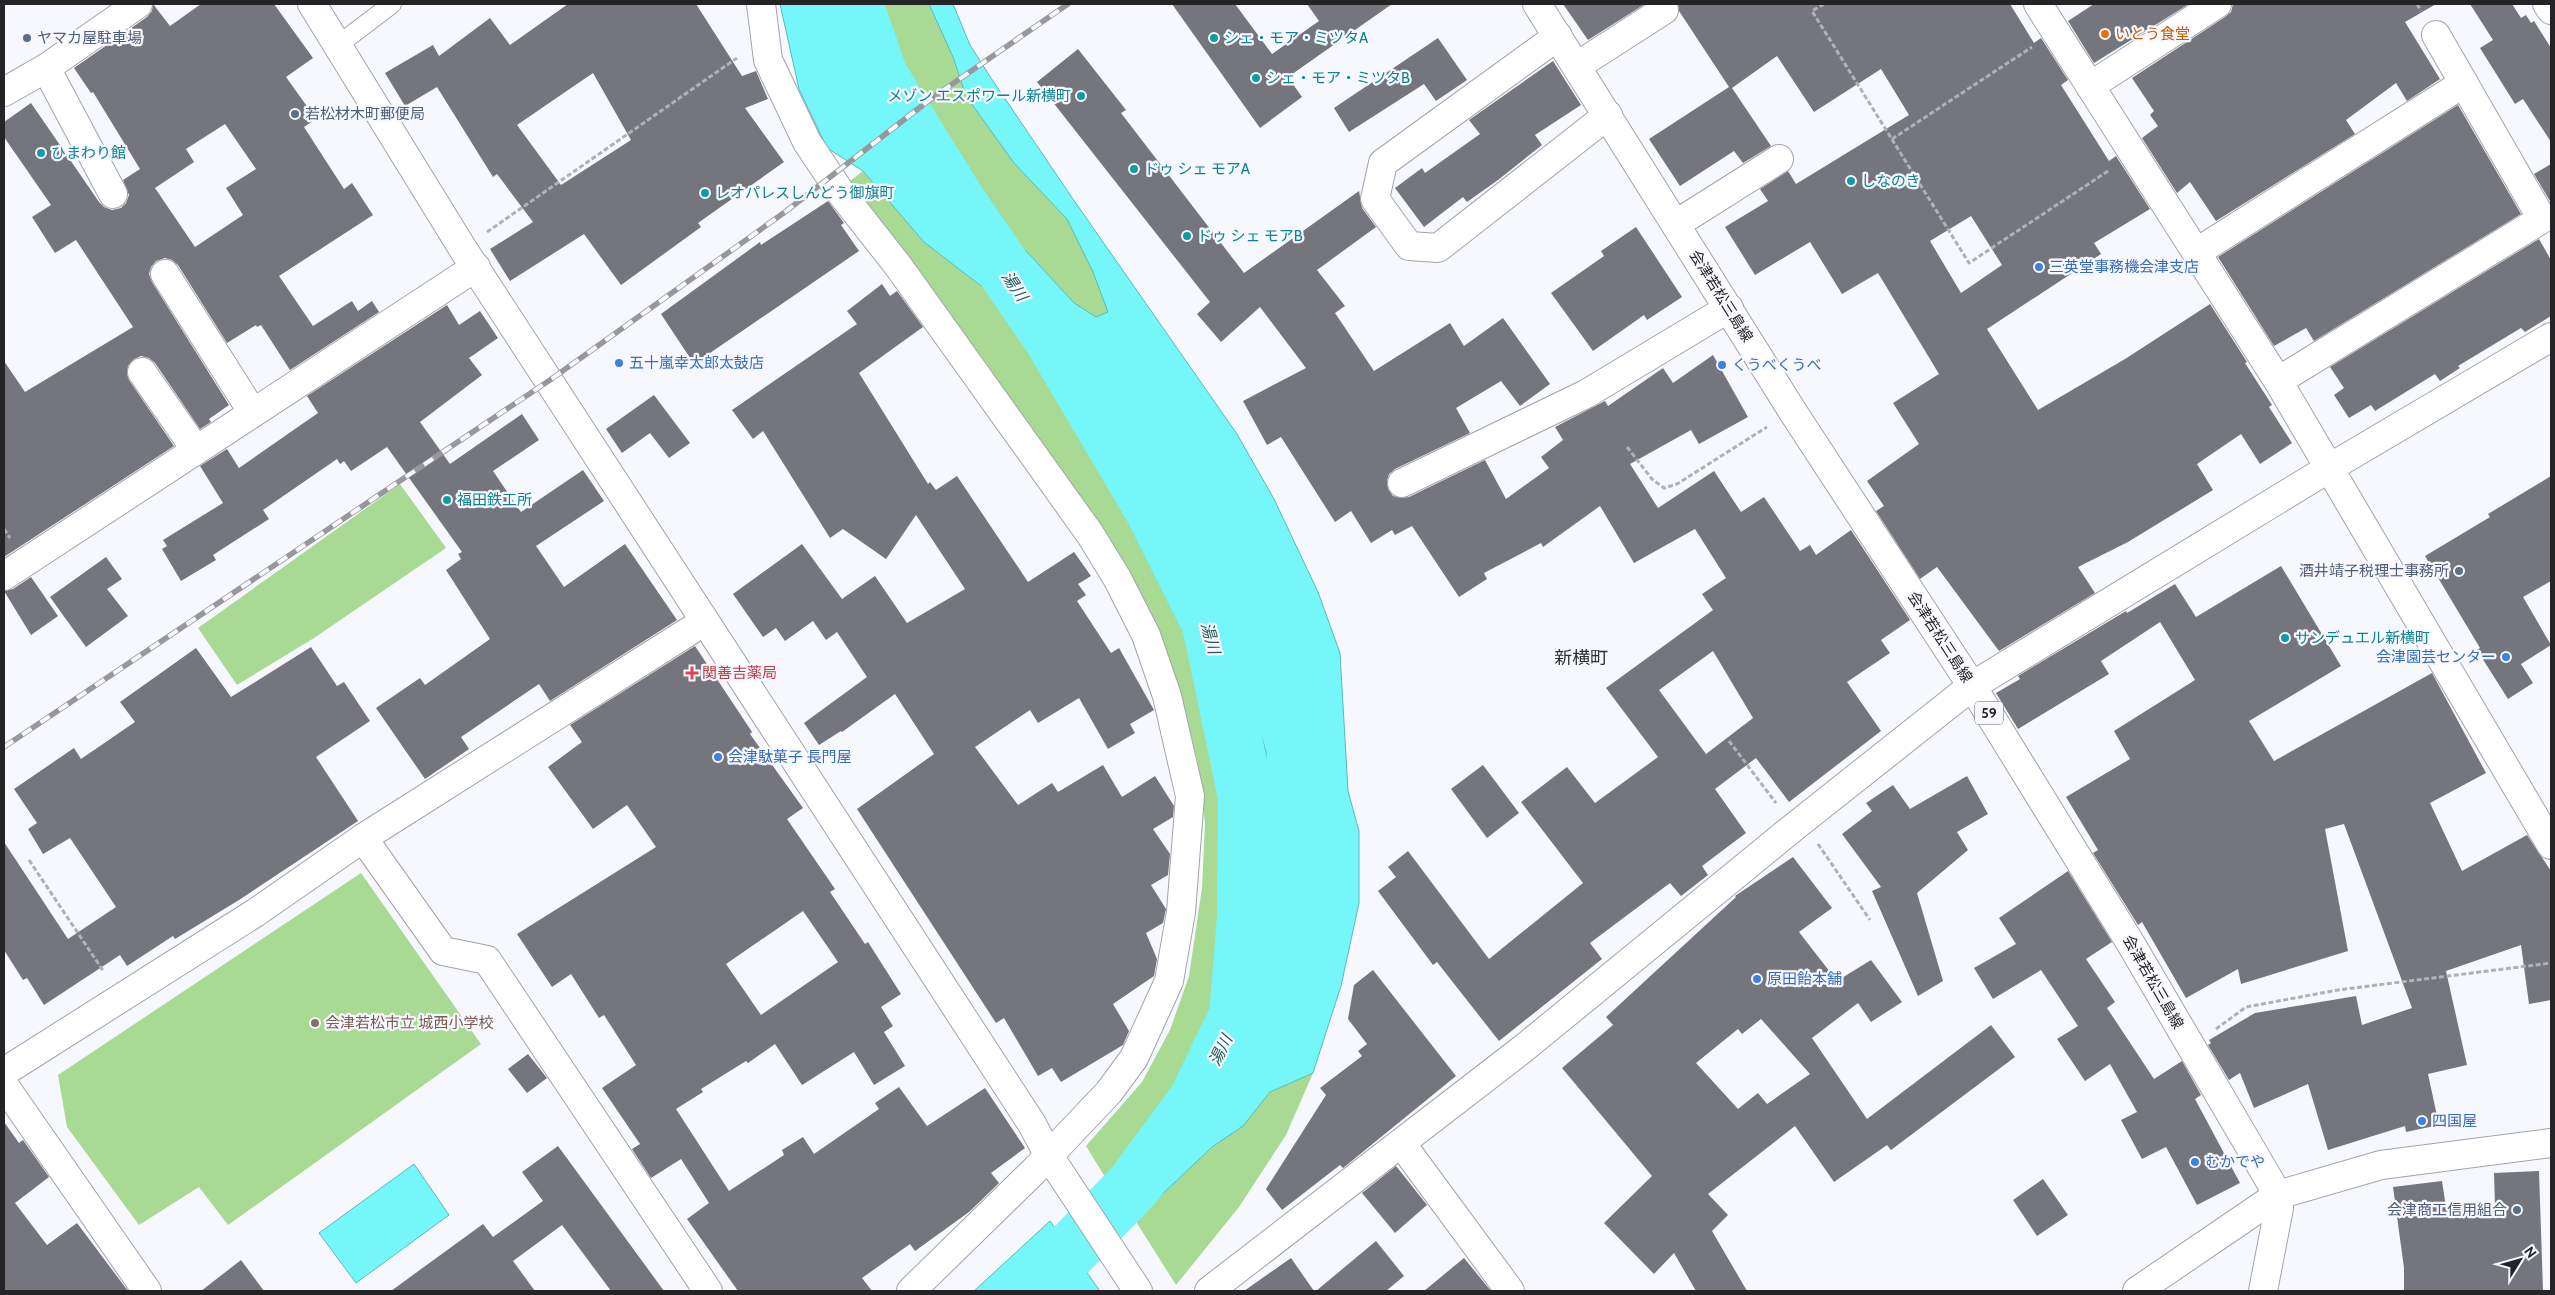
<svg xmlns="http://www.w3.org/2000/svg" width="2555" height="1295" viewBox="0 0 2555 1295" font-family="Cabin,'Noto Sans JP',sans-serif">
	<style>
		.green { fill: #a8da94 }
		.water { fill: #75f7fa; stroke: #5db8bb }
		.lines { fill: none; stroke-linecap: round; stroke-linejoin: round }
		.river { stroke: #75f7fa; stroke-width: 56 }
		.building { fill: #75757e; fill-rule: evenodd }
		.lane-casing { stroke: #a3a3ac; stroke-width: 20 }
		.street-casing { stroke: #a3a3ac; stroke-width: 30 }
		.primary-casing { stroke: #a3a3ac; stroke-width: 30 }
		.path { stroke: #b0b0b6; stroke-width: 3; stroke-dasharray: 5 2.5; stroke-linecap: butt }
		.lane { stroke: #fff; stroke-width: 18 }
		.street { stroke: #fff; stroke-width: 28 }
		.primary { stroke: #fff; stroke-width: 28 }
		.rail-casing { stroke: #97979c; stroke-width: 5.5 }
		.rail { stroke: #f7f7fe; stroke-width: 4; stroke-dasharray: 11; stroke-linecap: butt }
		.food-dot { fill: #e8710a; stroke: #f7f7fe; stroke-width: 2 }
		.service-dot { fill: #5c6f8a; stroke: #f7f7fe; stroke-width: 2 }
		.culture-dot { fill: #0f9aa8; stroke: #f7f7fe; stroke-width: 2 }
		.shop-dot { fill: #3f7fe0; stroke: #f7f7fe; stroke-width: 2 }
		.health-dot { fill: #e0444e; stroke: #f7f7fe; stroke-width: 2 }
		.education-dot { fill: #8d6e63; stroke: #f7f7fe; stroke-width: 2 }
		.labels { text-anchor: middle; stroke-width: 4.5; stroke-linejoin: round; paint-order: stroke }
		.shield { fill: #f7f7fe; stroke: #636368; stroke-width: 1 }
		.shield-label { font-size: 14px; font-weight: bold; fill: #242427 }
		.food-label { font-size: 15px; fill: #c56008; stroke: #f7f7fe; text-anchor: start }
		.service-label { font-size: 15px; fill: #4e5e75; stroke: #f7f7fe; text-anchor: start }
		.culture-label { font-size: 15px; fill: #0d838f; stroke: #f7f7fe; text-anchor: start }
		.shop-label { font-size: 15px; fill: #366cbe; stroke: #f7f7fe; text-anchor: start }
		.street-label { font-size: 15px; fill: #242427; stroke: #f7f7fe }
		.health-label { font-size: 15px; fill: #be3a42; stroke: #f7f7fe; text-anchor: start }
		.education-label { font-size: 15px; fill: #785e54; stroke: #f7f7fe; text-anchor: start }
		.water-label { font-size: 16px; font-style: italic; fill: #235b5d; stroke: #f7f7fe }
		.quarter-label { font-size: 18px; fill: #303037; stroke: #f7f7fe }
	</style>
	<rect width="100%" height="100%" fill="#f7f7fe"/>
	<g class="green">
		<path d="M830,4h99l24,53 13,39 48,67 53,56 26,53 16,40 -13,5 -22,-14 -46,-50 -30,-24 -54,-26 -36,-36 -15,-18 -13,-39 -28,-45z"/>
		<path d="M863,171l61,71 61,47 56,57 139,158 20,41 26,71 40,136v65l-6,95 -11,93 -24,61 -112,124 -27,-44 56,-64 28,-52 19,-54 13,-88 3,-65 -8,-65 -23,-72 -137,-243 -54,-84 -133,-178z"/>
		<path d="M400,484l46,64 -132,90 -77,47 -39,-57z"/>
		<path d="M361,873l120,171 -253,181 -29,-38 -60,38 -72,-98 -9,-52z"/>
		<path d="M1313,1073l-27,62 -47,72 -63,78 -41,-65 77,-73 31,-21 27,-34z"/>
	</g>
	<g class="water">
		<path d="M780,4h50l22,61 28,45 13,39 15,18 36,36 54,26 30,24 46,50 22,14 12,-5 -15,-40 -26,-53 -53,-56 -48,-67 -13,-39 -24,-53h24l17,41 21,33 82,121 164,235 37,65 44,93 22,61 8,138 11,40v72l-18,83 -28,87 -43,19 -27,34 -31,21 -77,73 -22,-30 112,-124 24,-61 11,-93 6,-95v-65l-40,-136 -26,-71 -20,-41 -139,-158 -56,-57 -61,-47 -61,-71 -36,-23 -28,-59z"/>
		<path d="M414,1164l35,51 -93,68 -37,-50z"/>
		<path d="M1050,1221l50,70h-126z"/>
	</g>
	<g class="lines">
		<path class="river" d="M855,4l25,72 79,128 92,133 101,171 58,116 36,173 -1,120 -8,99 -41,85 -62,84 -99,102 -8,4"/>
	</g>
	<g class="building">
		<path d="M153,4l17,22 31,-22h73l39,54 -27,19 30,42 -12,8 40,62 8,-6 21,32 -94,61 34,50 39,-25 6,10 14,-10 7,11 -89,58 -29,-45 -4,2 -1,-2 -29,18 -49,-78 -6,-5 -7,-2 -9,3 -5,6 -2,7 3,8 77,123 -20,14 2,3 -11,7 -45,-66 -6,-5 -8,-2 -7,3 -6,7 -1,8 2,6 45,66 -170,111v-196l21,31 108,-65 -57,-87 -21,13 -23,-36 19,-12 -47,-68v-15l27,-19 68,99 5,5 8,3 9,-2 5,-5 3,-8 -6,-15 17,-11 -47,-77 -2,1 -17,-25 73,-51 5,-6zM225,124l31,45 -30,19 17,27 -48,32 -40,-59 39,-26 -8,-13z"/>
		<path d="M568,4h128l46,72 14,-5 12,28 -23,9 39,54 -86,61 3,4 -80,58 -37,-51 -74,47 -20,-32 43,-27 -36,-48 -4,3 -56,-90 -32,19 -20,-33 48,-28 6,11 51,-38 20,27zM593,73l38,67 -70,45 -44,-60z"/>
		<path d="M1172,4h63l37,50 47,-33 -12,-17h85l-104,73 14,20 -42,31z"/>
		<path d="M1563,4h82l-57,36z"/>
		<path d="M1678,4h332l24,39 7,-5 27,42 -7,5 48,76 7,-5 34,53 -56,34 7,11 -114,75 51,81 87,-51 85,-55 37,58 -2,1 27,42 -3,2 23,36 -32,21 -19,-30 -44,30 16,26 -85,52 -50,25 17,26 -96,58 -62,-84 -17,12 -44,-68 8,-5 -17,-25 52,-37 -26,-41 46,-29 -61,-101 -36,21 -32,-52 -55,33 -30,-48 43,-26 -8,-12 28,-18 8,13 113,-69 -28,-46 -67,43 -37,-56 -45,32 39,58 -28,17 -9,-12 -54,35 -31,-47 80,-52 -50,-76zM1971,216l31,49 -41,28 -31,-52z"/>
		<path d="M2094,4h95l-95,59 -26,-42z"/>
		<path d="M2233,4h203l-31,18 35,57 -33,22 -11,-18 -50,37 9,14 -139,87 -26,-39 -13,11 -35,-55 16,-12 -8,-11 4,-4 -22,-33 93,-61 6,-5z"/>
		<path d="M2470,4h42l9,14 5,-3 5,8 3,-2 17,27v94l-28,-43 -8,5 -35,-56 13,-8z"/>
		<path d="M1438,38l29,42 -31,21 -12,-17 -75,48 -15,-24z"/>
		<path d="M1078,49l48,61 -5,3 123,160 115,-82 3,17 14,19 -59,43 28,36 -10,7 39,58 76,-48 14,23 39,-28 47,66 -30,22 -19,-25 -45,27 14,25 -75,36 -6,5 -2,7 1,8 5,7 7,2 9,-1 76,-37 21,39 43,-31 -8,-11 22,-17 -8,-13 50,-26 3,5 55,-38 10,15 40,-28 35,62 -49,27 -8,-14 -61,34 28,44 56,-37 27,41 23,-15 36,54 10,-6 6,10 35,-25 59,90 -29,20 9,13 -43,29 34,49 -92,71 -33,-44 -41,31 31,44 -44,33 6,9 -27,21 -11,-13 -80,60 12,16 -103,82 -62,-79 -4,3 -55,-74 18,-14 -8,-10 20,-16 81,108 94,-76 -62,-81 46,-35 28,36 63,-46 -52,-69 107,-78 -11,-16 24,-16 -31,-49 -61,34 -34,-57 -57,41 -2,-4 -57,30 3,6 -28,18 -47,-71 -17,9 -3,-5 -21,13 -20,-32 -16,11 -54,-85 -14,8 -24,-44 63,-33 -46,-61 -39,35 -24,-28 13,-12 -173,-220zM1713,651l40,67 -47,36 -47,-64z"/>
		<path d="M1553,61l28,44 -46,30 7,10 -44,35 -31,22 -4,-5 -39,30 -29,-39 27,-20 3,5 55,-39 -11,-14z"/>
		<path d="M2458,105l63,109 -207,127 -8,-13 -32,18 -56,-89z"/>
		<path d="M2551,164v36l-1,1 -16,-27z"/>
		<path d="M828,201l16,22 -3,2 18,26 -165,113 -33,-50 99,-72 1,3z"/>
		<path d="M1636,227l46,70 -35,23 -3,-5 -51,36 -42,-58 53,-37 -3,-5z"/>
		<path d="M2539,239l12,21v56l-26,16 -4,-4 -63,38 2,2 -20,13 -5,-7 -60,37 -4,-6 -22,13 -15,-23 10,-7 -14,-21z"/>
		<path d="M882,284l8,12 7,-5 26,36 -64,46 69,111 2,-2 6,8 21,-14 71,106 46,-30 17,24 -13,8 8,11 -9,6 34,52 8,-5 35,62 -24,14 5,9 -27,16 -29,-51 -41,25 -8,-13 -55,37 43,58 34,-22 6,9 45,-27 19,32 33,-21 19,30 -1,11 -20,12 17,25 -2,21 -17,10 15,24 -3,14 -17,10 11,26 -3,17 -41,28 16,27 -6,14 -62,37 -9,-14 -14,8 -34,-58 -8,5 -139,-214 77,-55 -39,-60 -53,38 -1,-1 -22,14 -15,-22 63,-46 -30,-45 -11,8 -13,-19 -28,20 -9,-13 -13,9 -30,-43 69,-50 40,55 33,-23 32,47 58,-34 -49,-74 -30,44 -43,-30 -13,9 -67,-107 -10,8 -21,-29 125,-86 -10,-13z"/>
		<path d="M447,305l12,20 21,-14 18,27 -29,20 13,17 -62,47 30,42 72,-50 17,26 -46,31 28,41 62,-42 21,31 -68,45 28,41 61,-43 52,76 -127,81 -11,-17 -78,53 8,12 -44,30 -49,-71 44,-30 5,7 65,-46 -44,-69 15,-11 -3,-5 4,-2 -75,-105 -36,24 -7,-10 -4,3 -3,-5 -74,51 6,9 -56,36 3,5 -35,21 -19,-32 5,-3 -4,-6 60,-37 -23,-37 27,-17 12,19 79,-55 -11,-17z"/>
		<path d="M654,395l36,48 -21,15 -19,-25 -28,20 -16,-24z"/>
		<path d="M2551,476v105l-28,16 28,48 -30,19 12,19 -25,16 -31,-49 3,-2 -55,-92 65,-39 -2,-3z"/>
		<path d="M106,557l16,22 -15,10 21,27 -42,31 -36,-50z"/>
		<path d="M2281,566l60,100 -92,55 25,40 158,-88 54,100 -56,30 32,68 65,-36 24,36v129l-22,4 -8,-59 -75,26 21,94 -39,9 11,51 -33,7 -1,-6 -77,24 -20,-66 -54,24 -14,-35 -11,7 -21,-35 3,-2 -2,-3 46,-27 101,-17 6,29 50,-17 -68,-184 -19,5 23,122 -107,33 -3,-15 -52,29 -44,-76 -4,3 -45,-72 5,-3 -32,-53 64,-38 -16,-28 81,-51 -35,-58 -59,39 8,13 -91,55 -22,-36 24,-14 -2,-3 108,-65 1,2 48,-29 21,33z"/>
		<path d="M31,577l27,39 -27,19 -27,-44 9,-2z"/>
		<path d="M695,646l57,86 -2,2 53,74 -16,11 48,70 -5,3 35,52 3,-2 33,52 -20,13 12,19 -9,6 21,34 -31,19 -20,-33 -52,33 -27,-41 -27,19 -2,-2 -45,28 2,3 -27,17 53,82 55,-36 -2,-5 21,-13 11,17 65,-45 -4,-6 24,-16 28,39 58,-38 40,60 -34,25 8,10 -30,29 -54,39 -5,-7 -48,34 10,13h-134l-51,-72 22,-16 -28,-44 -30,19 -19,-29 8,-5 -38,-56 34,-23 -32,-50 -5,3 -28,-44 -19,13 -35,-53 139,-87 -29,-42 -34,24 -45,-62 34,-25 -12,-17zM803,911l35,51 -77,53 -35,-51z"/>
		<path d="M311,647l26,39 7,-4 26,39 -54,36 42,64 -119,79 -64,39 -2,-3 -46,30 -7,-11 -76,50 -17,-27 -4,2 -19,-30v-108l64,97 48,-32 -46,-69 -27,16 -15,-25 9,-6 -23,-34 60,-41 7,11 54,-37 -15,-20 76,-54 35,49z"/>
		<path d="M1483,765l36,48 -32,25 -36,-49z"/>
		<path d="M1967,776l21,38 -31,18 11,18 -51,43 26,88 -25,15 -46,-105 9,-4 -39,-53 30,-23 -6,-8 27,-18 17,24z"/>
		<path d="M1793,857l39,51 -33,24 38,49 34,-21 31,42 -31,20 -13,-19 -46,35 55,81 124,-94 24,32 -124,93 -4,-5 -53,37 -39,-56 -87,68 20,21 -16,16 35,60h-51l-22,-38 -20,21 -50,-51 48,-47 -90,-108 51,-43 -7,-8 130,-120 -1,-1zM1761,1019l49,55 -43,30 -9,-11 -20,16 -42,-46 42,-34 4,5z"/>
		<path d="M2068,871l44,71 -26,17 29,43 -8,6 47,71 28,-18 19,34 -6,4 45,84 -43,22 -31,-58 -24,12 -21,-39 16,-8 -27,-48 -25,17 -28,-42 21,-13 -37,-56 -48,29 -19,-31 42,-24 -17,-26z"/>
		<path d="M1373,970l83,106 -113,92 -3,-3 -58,45 -16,-21 60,-94 -6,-7 42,-32 -4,-5 9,-7 -19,-25 6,-34z"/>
		<path d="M528,1054l19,24 -20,15 -19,-24z"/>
		<path d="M4,1122l15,21 4,-3 26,37 -34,26 32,42 30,-22 51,68h-124z"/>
		<path d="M558,1146l106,145h-53l-49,-66 -49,36 22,30h-144l92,-67 10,13 50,-36 -21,-29z"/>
		<path d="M1396,1166l31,39 -32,28 -33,-40z"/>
		<path d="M2539,1171l4,120h-139v-23l-11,-81 49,-6 4,26 49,-1 -1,-33z"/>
		<path d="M2043,1179l25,36 -31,21 -24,-36z"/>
		<path d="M1376,1241l28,35 -18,15h-70z"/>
		<path d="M1291,1258l23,33h-70z"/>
		<path d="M1464,1258l27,33h-67z"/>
		<path d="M241,1260l23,31h-63z"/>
	</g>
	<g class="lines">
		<g class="lane-casing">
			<path id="lane" d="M342,42l50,-38"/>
		</g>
		<g class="street-casing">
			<g id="street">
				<path d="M312,4l151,245 569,875 17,32 89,135"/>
				<path d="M761,4l7,56 39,82 34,51 58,74 191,267 27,44 29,57 21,61 23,100 -9,116 -12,69 -35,77 -25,34 -72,76 -126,123"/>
				<path d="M2038,4l240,377 273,464"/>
				<path d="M2547,4l4,6"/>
				<path d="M1558,36l-175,127 -8,36 34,47 29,2 170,-133"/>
				<path d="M1577,66l87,-56"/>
				<path d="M46,68l67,126"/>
				<path d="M2090,86l127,-82"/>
				<path d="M4,92l42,-24 92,-64"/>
				<path d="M1676,224l103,-65"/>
				<path d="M2197,252l267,-169"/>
				<path d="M165,274l88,139"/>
				<path d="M142,372l54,78"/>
				<path d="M2278,381l264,-162 -106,-184"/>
				<path d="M1402,483l184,-89 143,-86"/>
				<path d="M4,576l472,-309"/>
				<path d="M363,838l80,113 44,9 221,331"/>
				<path d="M4,1072l251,-159 108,-75 328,-208"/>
				<path d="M4,1085l143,206"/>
				<path d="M1401,1143l109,148"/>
				<path d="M1209,1291l315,-243 270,-221 178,-141 359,-219 220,-130"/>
				<path d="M2137,1291l141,-96 1,13 -16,83"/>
			</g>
		</g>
		<g class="primary-casing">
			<path id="primary" d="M1537,4l256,408 179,274 159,258 147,251 103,-30 170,-22"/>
		</g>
		<g class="path">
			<path d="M1824,4l-12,7 157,252 139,-92"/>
			<path d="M2417,4l4,7"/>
			<path d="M1892,139l140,-92"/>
			<path d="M487,232l250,-174"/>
			<path d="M1627,447l25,32 12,9 13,-4 90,-57"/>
			<path d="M4,529l6,9"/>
			<path d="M1729,741l47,62"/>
			<path d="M1818,844l52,76"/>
			<path d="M29,860l75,112"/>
			<path d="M2216,1029l30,-22 92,-17 213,-27"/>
		</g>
		<use href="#lane" class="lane"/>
		<use href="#street" class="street"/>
		<use href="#primary" class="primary"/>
		<g class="rail-casing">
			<path id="rail" d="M4,747l546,-367 235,-168 147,-114 136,-94"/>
		</g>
		<use href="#rail" class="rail"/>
	</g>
	<circle class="food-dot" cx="2105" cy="34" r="5"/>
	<g class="service-dot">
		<circle cx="27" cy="38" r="5"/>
		<circle cx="295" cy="114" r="5"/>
		<circle cx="2459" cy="571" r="5"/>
		<circle cx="2517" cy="1210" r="5"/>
	</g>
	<g class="culture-dot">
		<circle cx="1214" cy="38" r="5"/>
		<circle cx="1256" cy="78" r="5"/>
		<circle cx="1081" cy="96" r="5"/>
		<circle cx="41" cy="153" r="5"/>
		<circle cx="1134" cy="169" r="5"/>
		<circle cx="1851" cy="181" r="5"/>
		<circle cx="705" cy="193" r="5"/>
		<circle cx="1187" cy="236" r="5"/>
		<circle cx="447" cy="500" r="5"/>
		<circle cx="2285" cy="638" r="5"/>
	</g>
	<g class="shop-dot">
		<circle cx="2039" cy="267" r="5"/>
		<circle cx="619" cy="363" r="5"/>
		<circle cx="1722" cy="365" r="5"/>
		<circle cx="2506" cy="657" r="5"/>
		<circle cx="718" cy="757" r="5"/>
		<circle cx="1757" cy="979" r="5"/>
		<circle cx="2422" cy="1121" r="5"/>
		<circle cx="2195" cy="1162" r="5"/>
	</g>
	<path class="health-dot" d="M689.5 665.5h5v5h5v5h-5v5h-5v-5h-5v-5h5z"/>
	<circle class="education-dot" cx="315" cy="1023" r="5"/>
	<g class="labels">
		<rect class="shield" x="1975" y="701.5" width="28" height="23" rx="4"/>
		<g class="shield-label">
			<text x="1989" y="718">59</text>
		</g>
		<g class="food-label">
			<text x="2115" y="39">いとう食堂</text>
		</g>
		<g class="service-label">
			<text x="37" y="43">ヤマカ屋駐車場</text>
			<text x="305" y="119">若松材木町郵便局</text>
			<text x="2449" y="576" text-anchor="end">酒井靖子税理士事務所</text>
			<text x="2507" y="1215" text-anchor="end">会津商工信用組合</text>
		</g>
		<g class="culture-label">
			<text x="1224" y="43">シェ・モア・ミツタA</text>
			<text x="1266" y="83">シェ・モア・ミツタB</text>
			<text x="1071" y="101" text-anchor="end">メゾン エスポワール新横町</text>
			<text x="51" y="158">ひまわり館</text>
			<text x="1144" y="174">ドゥ シェ モアA</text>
			<text x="1861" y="186">しなのき</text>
			<text x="715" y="198">レオパレスしんどう御旗町</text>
			<text x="1197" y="241">ドゥ シェ モアB</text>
			<text x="457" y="505">福田鉄工所</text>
			<text x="2295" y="643">サンデュエル新横町</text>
		</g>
		<g class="shop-label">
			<text x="2049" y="272">三英堂事務機会津支店</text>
			<text x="629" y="368">五十嵐幸太郎太鼓店</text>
			<text x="1732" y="370">くうべくうべ</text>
			<text x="2496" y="662" text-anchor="end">会津園芸センター</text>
			<text x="728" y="762">会津駄菓子 長門屋</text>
			<text x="1767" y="984">原田飴本舗</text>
			<text x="2432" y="1126">四国屋</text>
			<text x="2205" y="1167">むかでや</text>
		</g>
		<g class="street-label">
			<text transform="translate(1721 296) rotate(58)" y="5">会津若松三島線</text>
			<text transform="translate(1940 637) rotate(57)" y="5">会津若松三島線</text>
			<text transform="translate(2153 982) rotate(60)" y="5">会津若松三島線</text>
		</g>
		<g class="health-label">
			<text x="702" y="678">関善吉薬局</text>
		</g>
		<g class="education-label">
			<text x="325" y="1028">会津若松市立 城西小学校</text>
		</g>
		<g class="water-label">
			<text transform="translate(1015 286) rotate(56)" y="6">湯川</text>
			<text transform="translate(1211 638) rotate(75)" y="6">湯川</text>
			<text transform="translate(1220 1050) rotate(-64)" y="6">湯川</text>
		</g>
		<g class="quarter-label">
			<text x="1581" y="664">新横町</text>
		</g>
	</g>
	<rect width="2555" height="1295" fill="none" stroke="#242427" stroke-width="10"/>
	<g transform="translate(2520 1260) rotate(53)" stroke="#f7f7fe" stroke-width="4" paint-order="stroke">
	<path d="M0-4L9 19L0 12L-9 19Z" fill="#242427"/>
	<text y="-8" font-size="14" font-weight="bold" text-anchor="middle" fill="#242427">N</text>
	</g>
</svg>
